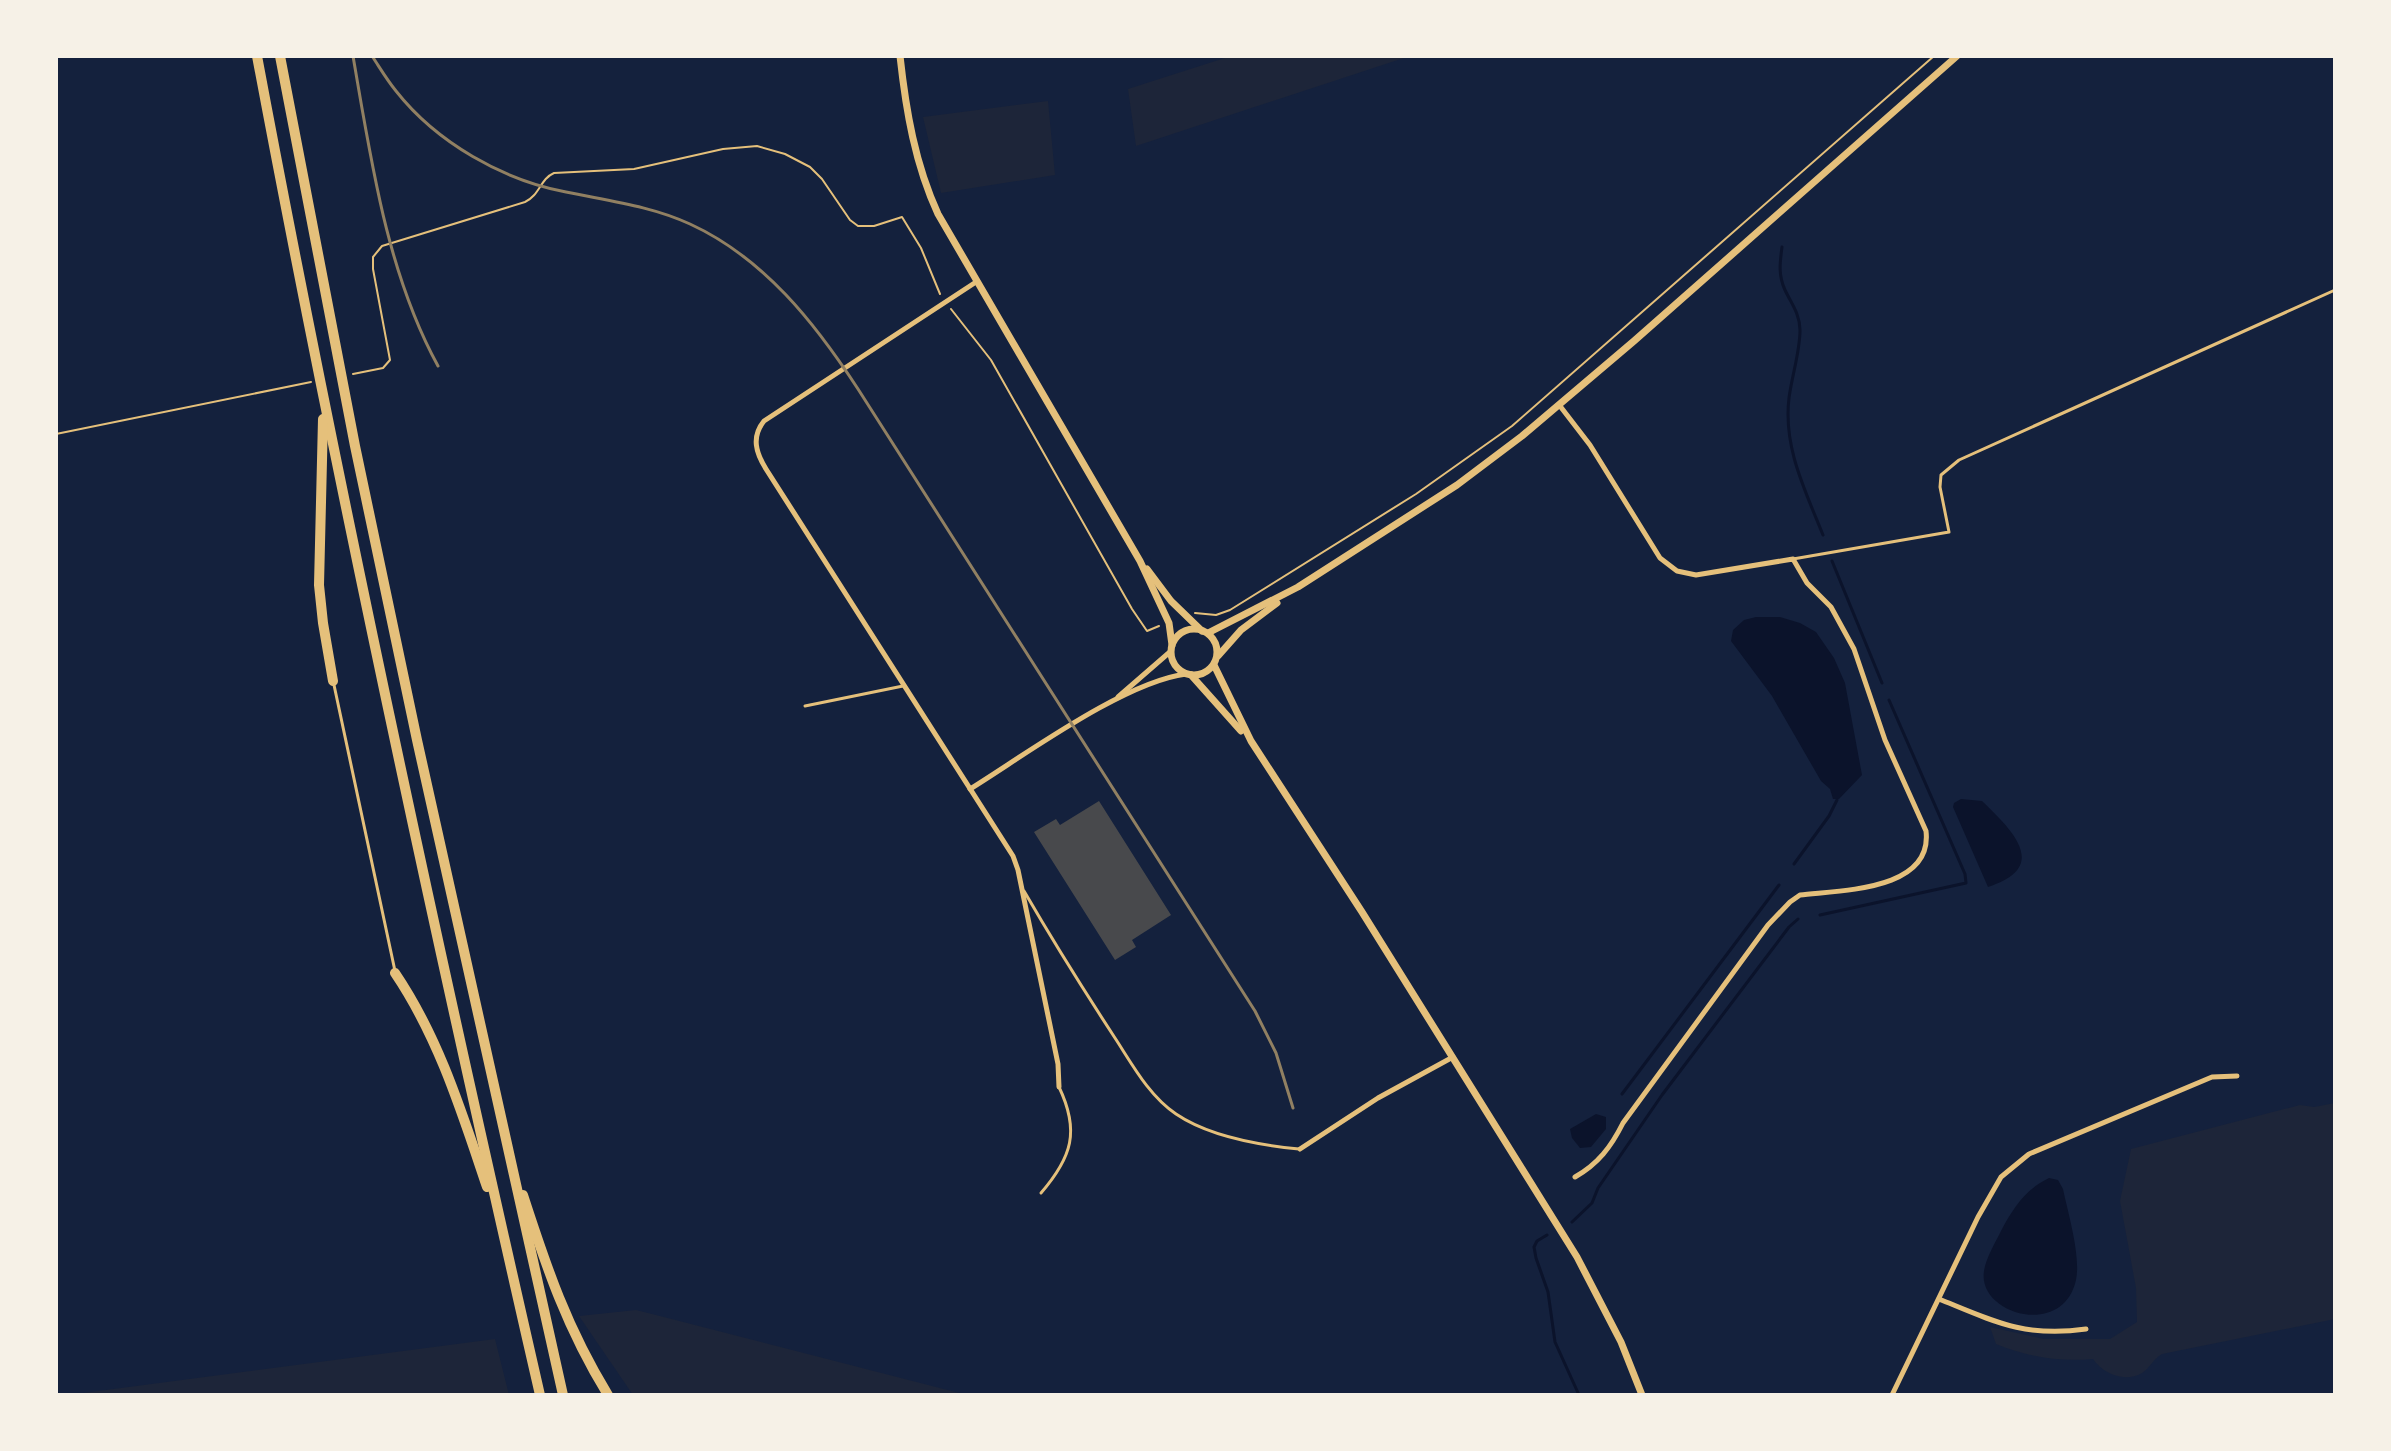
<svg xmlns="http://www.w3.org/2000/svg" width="2391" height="1451" viewBox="0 0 2391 1451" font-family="Manrope,sans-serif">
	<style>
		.green { fill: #1d2539 }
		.water { fill: #0b132b }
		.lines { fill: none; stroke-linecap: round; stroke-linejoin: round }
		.stream { stroke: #0b132b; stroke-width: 3 }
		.building { fill: #48494c }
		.path { stroke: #e5c07b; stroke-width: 2 }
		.service { stroke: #e5c07b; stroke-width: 3 }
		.minor { stroke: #e5c07b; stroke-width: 5 }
		.tertiary { stroke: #e5c07b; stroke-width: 7 }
		.motorway { stroke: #e5c07b; stroke-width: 10 }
		.rail { stroke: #918062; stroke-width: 3 }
	</style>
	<rect width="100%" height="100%" fill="#14213d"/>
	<g class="green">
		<path d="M1231,56h179l-274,90 -8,-57z"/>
		<path d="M1048,101l7,74 -114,18 -18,-76z"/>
		<path d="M2335,1103v216l-173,35c-9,5 -12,14 -20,19 -17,10 -39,1 -49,-14 -34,3 -65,-2 -97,-15l-6,-17 54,12h66l27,-17 -1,-34 -16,-87 11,-52 169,-44 14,2z"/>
		<path d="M636,1310l20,5 311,80h-334l-54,-79z"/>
		<path d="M495,1339l14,56h-441z"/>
	</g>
	<g class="water">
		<path d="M1756,617h24l20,6 16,9 18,26 11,25 17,92 -23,24h-6l-3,-10 -9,-8 -49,-85 -41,-55 2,-11 11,-10z"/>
		<path d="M1961,799l21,2c30,29 69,66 6,86l-35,-80 1,-4z"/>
		<path d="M1596,1114l10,3v12l-15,18 -11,1 -8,-10 -2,-9z"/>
		<path d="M2049,1178l9,2 5,9c5,24 18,67 13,91 -13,59 -99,34 -92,-9 2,-13 11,-28 17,-40 12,-23 25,-42 48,-53z"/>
	</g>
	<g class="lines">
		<g class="stream">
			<path d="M1782,247c-2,15 -4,28 3,43 6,13 15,24 15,40 0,22 -8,45 -11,68 -6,49 16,92 34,137"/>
			<path d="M1832,561l50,122"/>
			<path d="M1794,864l35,-48 8,-16"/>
			<path d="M1820,915l146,-32 -1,-9 -76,-174"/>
			<path d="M1622,1094l157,-209"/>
			<path d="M1572,1222l20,-19 6,-15 64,-93 127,-168 9,-8"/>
			<path d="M1547,1235l-10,6 -3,6 2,11 12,34 7,50 24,53"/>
		</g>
	</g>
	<path class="building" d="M1099,801l72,114 -39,25 4,7 -21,13 -81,-128 22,-13 4,6z"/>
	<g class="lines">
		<g class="path">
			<path d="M951,309l40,51 141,249 15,22 12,-5"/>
			<path d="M353,374l30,-6 7,-8 -17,-91v-12l9,-11 143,-44c15,-7 15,-23 29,-29l80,-4 89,-20 34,-3 28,8 25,13 12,12 28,41 8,6h16l28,-9 19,31 19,46"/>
			<path d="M56,434l255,-52"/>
			<path d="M1195,613l21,2 14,-5 186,-116 96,-68 422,-370"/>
		</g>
		<g class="service">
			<path d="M1793,559l156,-27 -9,-45 1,-12 18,-15 376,-170"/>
			<path d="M334,685l61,286"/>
			<path d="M805,706l98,-20"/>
			<path d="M1024,891c29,50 59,98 91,147 17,26 34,58 61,76 34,23 82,31 123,35"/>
			<path d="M1041,1193c31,-36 39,-62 18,-106"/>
		</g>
		<g class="minor">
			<path d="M976,282l-212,139c-13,16 -8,32 2,48l247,387 5,14 40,194 1,23"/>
			<path d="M1560,406l30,39 70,113 17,13 19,4 97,-16 14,24 24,24 23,42 31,91 41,91c7,60 -85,59 -126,64l-10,7 -22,23 -145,198c-12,24 -25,41 -48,54"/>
			<path d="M1118,697l53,-46"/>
			<path d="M970,789c55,-34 154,-107 216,-115"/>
			<path d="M1300,1149l78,-51 75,-41"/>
			<path d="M1939,1299c54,22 86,39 147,30"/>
			<path d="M1892,1395l86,-178 23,-40 28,-23 183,-77 25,-1"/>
		</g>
		<g class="tertiary">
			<path d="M900,56c6,55 15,108 38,158l202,347 29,62 3,22"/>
			<path d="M1147,569l24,32 31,30"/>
			<circle cx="1194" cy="652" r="23"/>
			<path d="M1208,633l90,-46 159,-102 65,-49 112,-95 323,-285"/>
			<path d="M1218,656l23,-26 36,-27"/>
			<path d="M1214,665l37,76 111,171 215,345 44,85 21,53"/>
			<path d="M1191,675l50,56"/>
		</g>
		<g class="motorway">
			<path d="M257,56c84,448 181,894 283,1339"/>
			<path d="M280,56l75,390 62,294 146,655"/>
			<path d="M323,419l-4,166 4,38 10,58"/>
			<path d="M395,973c44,65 67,140 92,214"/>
			<path d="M523,1195c24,74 44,133 85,200"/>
		</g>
		<g class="rail">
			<path d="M353,56c18,104 34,217 85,310"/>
			<path d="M372,56c8,12 15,24 24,35 41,52 107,89 170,101 43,9 85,14 124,32 74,34 125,99 168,165l397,622 21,42 17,55"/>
		</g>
	</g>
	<rect width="2391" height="1451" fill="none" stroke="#f6f1e7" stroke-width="116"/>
</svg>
